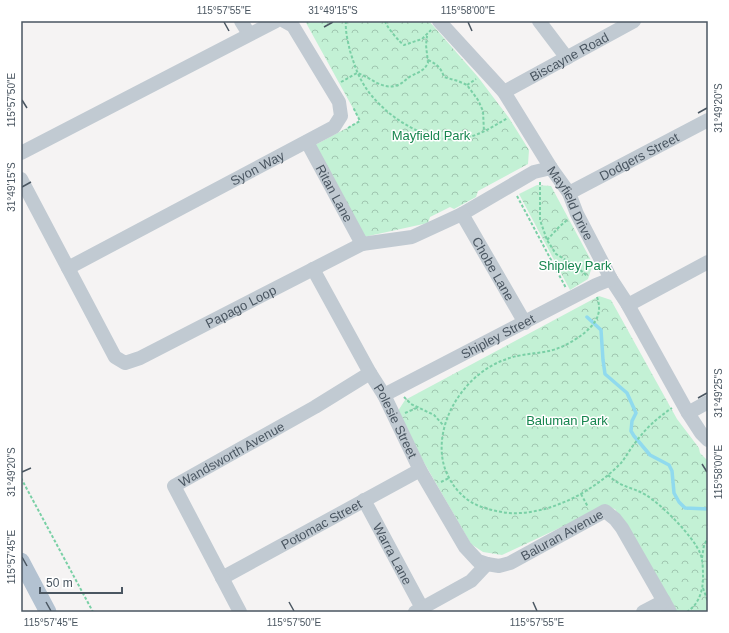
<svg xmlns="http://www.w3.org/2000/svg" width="729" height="633" viewBox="0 0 729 633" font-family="Arial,sans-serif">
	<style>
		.forest { fill: url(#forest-crowns) }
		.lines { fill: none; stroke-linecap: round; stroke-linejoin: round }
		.stream { stroke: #90daee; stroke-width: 3.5 }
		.path { stroke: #7ad0a6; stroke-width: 2; stroke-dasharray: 3 2; stroke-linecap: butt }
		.minor { stroke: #c1cad2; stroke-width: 14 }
		.major { stroke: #b3c2d1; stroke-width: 17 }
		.ticks { fill: none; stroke: #4a5661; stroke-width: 1.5 }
		.labels { text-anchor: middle; stroke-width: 3; stroke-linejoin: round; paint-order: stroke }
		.street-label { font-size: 13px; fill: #4a5661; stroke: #fff }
		.park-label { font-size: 13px; fill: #17864f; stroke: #fff }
		.neatline { fill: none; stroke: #4a5661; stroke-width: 1.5 }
		.ticks-label { font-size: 10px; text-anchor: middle; fill: #4a5661 }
	</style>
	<defs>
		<pattern id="forest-crowns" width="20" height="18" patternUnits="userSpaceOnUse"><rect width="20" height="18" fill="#c3f1d5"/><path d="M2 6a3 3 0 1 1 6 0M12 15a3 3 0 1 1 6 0" fill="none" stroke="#a0c6b0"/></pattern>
	</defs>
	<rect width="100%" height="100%" fill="#f5f3f3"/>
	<g class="forest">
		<path d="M305,21h124l49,56 31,41 20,32 -1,14 -50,27 -2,6 -22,12 -4,-2 -20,10 -2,6 -64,14 -49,-92 45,-24z"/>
		<path d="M537,185l14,1 42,78 -5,15 -18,11 -51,-96z"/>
		<path d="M599,296l12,4 66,119 22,29 1,5 8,8v151h-36l-57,-103 -11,-2 -102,48 -19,-3 -12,-8 -75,-130 9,-14z"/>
	</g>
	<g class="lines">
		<path class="stream" d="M587,317l14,13 2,30 2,14 22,19 9,20 -4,8 -1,10 3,5 16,19 19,10 3,6 2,22 5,9 6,6 23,1"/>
		<g class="path">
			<path d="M346,21c-1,10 2,21 4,30 4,12 7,23 14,34 17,28 59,57 93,54 19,-1 35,-12 51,-21"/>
			<path d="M385,21c1,5 15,22 19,24l18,-6 9,-9"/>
			<path d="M428,60c9,4 13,8 16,17l14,4 9,4 11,15 5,11 1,21"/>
			<path d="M341,82l16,-9c14,4 25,18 41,12 5,-2 8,-6 13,-9 8,-4 13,-5 17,-13l-2,-18 1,-9"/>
			<path d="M467,85l9,-6"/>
			<path d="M348,128l12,-7 -7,-14"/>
			<path d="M540,182v38l7,20 9,14 21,13 10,9"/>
			<path d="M517,196l49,92"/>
			<path d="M547,240l12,-13 8,-7"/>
			<path d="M597,297c2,6 3,12 1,18 -4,16 -34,33 -49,36 -15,3 -30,3 -45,9 -36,13 -66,55 -62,95 2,22 18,45 40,52 12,4 25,7 38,6 37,-2 76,-24 101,-50 5,-6 9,-14 14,-20 10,-14 22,-25 37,-35"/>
			<path d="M404,397l7,7 23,11 10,11"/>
			<path d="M405,413l14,-6"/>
			<path d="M608,475c12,12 24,12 38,20 16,10 47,41 54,58 3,7 3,17 3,24 0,14 -4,27 -16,35"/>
			<path d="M21,478l72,134"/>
			<path d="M441,482l8,-4"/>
			<path d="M581,494l7,13"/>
			<path d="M702,558l2,-13 4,-7"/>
			<path d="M703,588l5,14"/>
		</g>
		<g class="minor">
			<path d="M241,21l8,13"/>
			<path id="s1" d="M439,21l65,71 47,76 18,25 8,21 34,65 17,26 60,108 13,20 7,7"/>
			<path d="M539,21l28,37"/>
			<path id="s2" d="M504,92l130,-71"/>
			<path id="s3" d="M307,142l55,102"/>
			<path d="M21,153l255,-132"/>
			<path id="s4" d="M21,179l94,178 10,6 15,-5 222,-114 50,-7 50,-23 72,-42 17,-4"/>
			<path id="s5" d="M569,193l139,-73"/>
			<path id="s6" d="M462,214l63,109"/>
			<path id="s7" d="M68,268l266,-141 7,-11 -2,-14 -46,-76 -9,-5"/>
			<path id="s8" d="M313,269l57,104 14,22 36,75 45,77 13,14 9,3"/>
			<path d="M628,305l80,-43"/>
			<path id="s9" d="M384,395l212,-110 15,-6"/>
			<path d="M688,413l20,-11"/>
			<path id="s10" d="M364,500l58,108"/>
			<path id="s11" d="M222,578l198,-108"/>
			<path id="s12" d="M240,612l-66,-126 141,-79 55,-34"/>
			<path id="s13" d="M415,612l56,-31 16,-17 12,2 11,-3 95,-52 10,8 7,9 48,84"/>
			<path d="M643,612l21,-11"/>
		</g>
		<path class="major" d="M21,561l27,51"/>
	</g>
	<path class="ticks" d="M224,22l5,9M468,22l4,9M324,27l9,-5M22,100l5,8M698,113l9,-5M22,187l9,-5M698,398l9,-5M702,464l5,8M22,472l9,-4M22,557l5,9M46,602l5,9M289,602l5,9M533,602l4,9"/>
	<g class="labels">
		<g class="street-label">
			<text dy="5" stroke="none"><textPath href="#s2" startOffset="74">Biscayne Road</textPath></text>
			<text dy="5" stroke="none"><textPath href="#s5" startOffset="79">Dodgers Street</textPath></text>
			<text dy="5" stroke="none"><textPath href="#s7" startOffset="214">Syon Way</textPath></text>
			<text dy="5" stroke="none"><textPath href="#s3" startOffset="58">Ritan Lane</textPath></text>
			<text dy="5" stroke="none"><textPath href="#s1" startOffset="226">Mayfield Drive</textPath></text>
			<text dy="5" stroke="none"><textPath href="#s6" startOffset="63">Chobe Lane</textPath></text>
			<text dy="5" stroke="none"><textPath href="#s4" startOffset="342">Papago Loop</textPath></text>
			<text dy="5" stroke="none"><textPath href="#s9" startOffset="128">Shipley Street</textPath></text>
			<text dy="5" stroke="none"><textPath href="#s8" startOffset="173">Polesie Street</textPath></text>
			<text dy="5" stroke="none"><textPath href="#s12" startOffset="208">Wandsworth Avenue</textPath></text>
			<text dy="5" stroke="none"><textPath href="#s11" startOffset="113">Potomac Street</textPath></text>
			<text dy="5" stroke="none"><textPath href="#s13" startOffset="170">Baluran Avenue</textPath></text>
			<text dy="5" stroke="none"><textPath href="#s10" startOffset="61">Warra Lane</textPath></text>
		</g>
		<g class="park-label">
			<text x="431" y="140">Mayfield Park</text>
			<text x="575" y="270">Shipley Park</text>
			<text x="567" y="425">Baluman Park</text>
		</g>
	</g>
	<rect width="729" height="633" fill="none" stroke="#ffffff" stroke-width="44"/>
	<path d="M40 587v6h82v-6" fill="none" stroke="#4a5661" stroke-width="2"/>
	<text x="46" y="587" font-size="12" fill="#4a5661" stroke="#ffffff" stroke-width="3" paint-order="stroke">50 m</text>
	<rect x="22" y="22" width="685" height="589" class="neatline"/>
	<g class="ticks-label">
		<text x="224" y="14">115°57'55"E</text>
		<text x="333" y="14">31°49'15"S</text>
		<text x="468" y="14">115°58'00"E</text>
		<text transform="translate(11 100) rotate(-90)" y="4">115°57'50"E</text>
		<text transform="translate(718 108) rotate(-90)" y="4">31°49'20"S</text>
		<text transform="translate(11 187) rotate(-90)" y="4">31°49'15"S</text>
		<text transform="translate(718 393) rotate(-90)" y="4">31°49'25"S</text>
		<text transform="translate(11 472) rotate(-90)" y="4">31°49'20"S</text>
		<text transform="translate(718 472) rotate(-90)" y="4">115°58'00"E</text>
		<text transform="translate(11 557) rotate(-90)" y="4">115°57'45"E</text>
		<text x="51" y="626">115°57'45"E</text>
		<text x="294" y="626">115°57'50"E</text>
		<text x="537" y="626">115°57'55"E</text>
	</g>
</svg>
